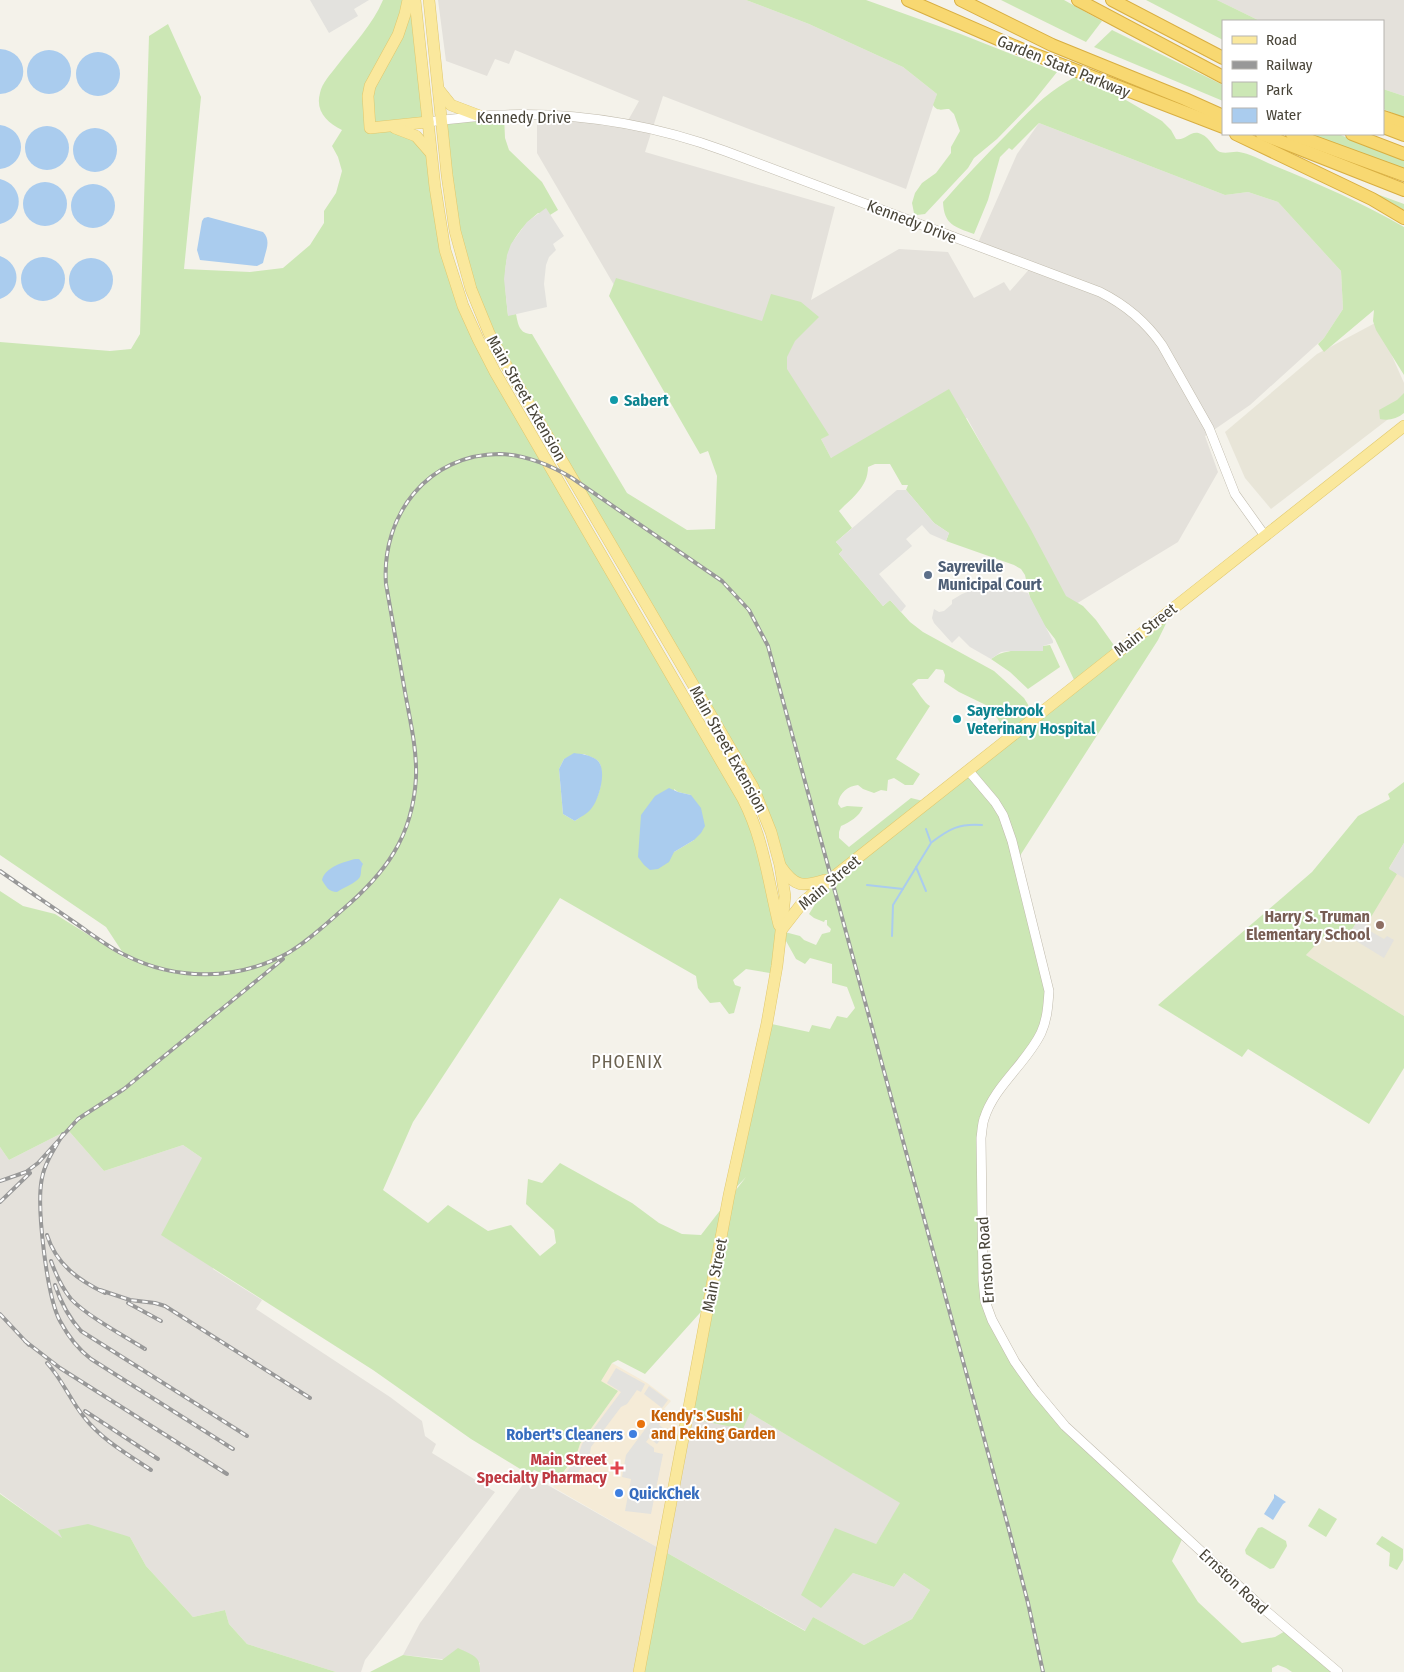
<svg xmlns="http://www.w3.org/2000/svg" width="1404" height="1672" viewBox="0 0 1404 1672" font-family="'Fira Sans Condensed',sans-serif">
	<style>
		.residential { fill: #e8e5d8 }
		.commercial { fill: #f5ebd7 }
		.industrial { fill: #e4e1db }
		.education { fill: #ede8d5 }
		.green { fill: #cce7b5; fill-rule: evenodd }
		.parking { fill: #e3e2de }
		.water { fill: #ace }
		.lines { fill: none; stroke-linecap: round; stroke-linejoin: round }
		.stream { stroke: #ace; stroke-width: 2 }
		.minor-casing { stroke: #c0bbad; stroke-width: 10 }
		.major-casing { stroke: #e0c86d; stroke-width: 12 }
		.highway-casing { stroke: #d8ae41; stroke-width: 14 }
		.minor { stroke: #fff; stroke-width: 9 }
		.major { stroke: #fae89d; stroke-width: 11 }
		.highway { stroke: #f8d871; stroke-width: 12 }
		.rail-casing { stroke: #989898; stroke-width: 4 }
		.rail { stroke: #fff; stroke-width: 2; stroke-dasharray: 5.5; stroke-linecap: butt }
		.culture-dot { fill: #0f9aa8; stroke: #fff; stroke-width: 2 }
		.service-dot { fill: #5c6f8a; stroke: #fff; stroke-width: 2 }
		.education-dot { fill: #8d6e63; stroke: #fff; stroke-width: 2 }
		.food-dot { fill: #e8710a; stroke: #fff; stroke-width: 2 }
		.shop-dot { fill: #3f7fe0; stroke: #fff; stroke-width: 2 }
		.health-dot { fill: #e0444e; stroke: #fff; stroke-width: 2 }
		.labels { text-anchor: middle; stroke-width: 4; stroke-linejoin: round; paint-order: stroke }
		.street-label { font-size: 16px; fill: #484438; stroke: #fff }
		.culture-label { font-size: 16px; font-weight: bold; fill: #0d838f; stroke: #fff; text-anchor: start }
		.service-label { font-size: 16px; font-weight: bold; fill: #4e5e75; stroke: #fff; text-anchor: start }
		.education-label { font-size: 16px; font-weight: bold; fill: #785e54; stroke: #fff; text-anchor: end }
		.food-label { font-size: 16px; font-weight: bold; fill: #c56008; stroke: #fff; text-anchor: start }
		.shop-label { font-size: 16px; font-weight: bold; fill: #366cbe; stroke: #fff; text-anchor: end }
		.health-label { font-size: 16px; font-weight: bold; fill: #be3a42; stroke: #fff; text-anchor: end }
		.neighbourhood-label { font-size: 18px; letter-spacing: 1px; fill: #6b6250; stroke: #fff }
	</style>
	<rect width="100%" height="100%" fill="#f4f2ea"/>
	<path class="residential" d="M1377,322l27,61v24l-133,102 -26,-31 -20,-46 92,-78z"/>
	<path class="commercial" d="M612,1363l35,20 24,18 -7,8 7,5 16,4 -25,132 -109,-63 23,-31 4,-12 38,-53 -18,-10z"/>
	<g class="industrial">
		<path d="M438,0h308l63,24 94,43 34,27 -31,95 -243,-93 -18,56 190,55 -24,93 88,-51 49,3 26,46 30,-16 6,9 22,-25 -55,-21 40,-91 22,-31 186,72 23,-3 30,10 63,69 2,38 -19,29 -74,67 -45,31 13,36 -40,70 -107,65 -104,-189 -136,40 -10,-19 -207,-154 -77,-132v-38l89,9 13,-23 -124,-51 -6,14 -14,-5 -8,17 -41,-15z"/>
		<path d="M1217,0h187v96l-21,-7v-68h-123z"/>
		<path d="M68,1130l36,41 79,-26 19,13 11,111 49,31 -6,9 134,88 32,24 3,15 11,8 -4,9 63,39 -130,168 -4,12h-25l-89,-28 -18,-20 -4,-14 -32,7 -47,-51 -16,-29 -71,-7 4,9 -63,-46v-346l9,13z"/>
		<path d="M750,1413l151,90 -25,41 -55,64 32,-35 41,14 10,-14 26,17 -18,29 -48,26 -51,-28 -7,14 -144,-81 -23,122h-159v-9l-77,-8 17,-32 110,-148 132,75 25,-132z"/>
	</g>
	<path class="education" d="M1404,843v173l-98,-61 21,-23 21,4z"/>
	<g class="green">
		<path d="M383,0h32l13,122 -39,4 35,17 39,163 280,493 38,132 19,5 4,4 12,5 6,-11 8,-2 1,-3 -4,-4v-5h-2l-1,2 -10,-4 -5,-4 23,-37 -22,7 -21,-7 -26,-67 -251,-435 -51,-120 -20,-135 63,-5 1,23 4,12 33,32 16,28 -8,5 -12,-2c-38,31 -35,58 -30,102l8,-1c2,10 3,20 16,20l95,159 60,37 28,-1 2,-53 -9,-25 -8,3 -91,-158 7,-18 146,43 9,-27 30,8 18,15 -24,24 -8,16v12l42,66 -8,4 10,19 118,-69 81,139 36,68 17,10 13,14 22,31 56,-44 -16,33 -142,222 33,129 -2,25 -63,103 1,182 30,61 50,64 119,109 -12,26 26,41 44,41 33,-6 12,-7 51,42h-46l-6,-4 -8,-3 -6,3v4h-634l24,-122 143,81 8,-14 51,28 48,-26 18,-29 -26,-17 -10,14 -41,-14 -32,35 -20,-13 34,-67 41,16 24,-41 -150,-90 -7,16 -56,-11 21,-114 -63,70 -27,-14 -6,3 -11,18 17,10 -38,53 -4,12 -19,24 -23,-10 -4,5 -59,-36 -98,-69 -212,-135 41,-77 -19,-13 -79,26 -36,-41 -59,30 -9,-13v-256l23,15 32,8 72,45 -21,-32 -106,-72v-513l110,9 21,-2 9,-15 9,-298 19,-12 33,73 -17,172 66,3 33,-4 27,-23 14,-22v-12l12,-18 6,-22 -4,-14 -6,-11 10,-16c-15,-7 -27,-19 -22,-37 2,-10 10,-18 16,-26 16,-21 37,-43 47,-67zM875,464h15l12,21h6l-2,5 28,33 15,10 -3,8 68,24 7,4 4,6 5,23 14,27 11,14 21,45 -41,32 -11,-18 -30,-27 -71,-39 -13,-10 -20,-22 -7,6 -44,-52 4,-4 -7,-8 16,-14 -13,-17c13,-13 29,-24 29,-44zM936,669l7,1 2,5 -1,7 15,10 31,15 19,30 -82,65 -16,-4 -62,49 -10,-9v-6l2,-6c9,-4 18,-9 22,-19l-16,-1 -6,2 -3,-4c1,-11 10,-18 20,-19l5,4 11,4 7,-3 6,1 1,-11 6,-2 11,7h8l7,-11 -24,-15 34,-53c-6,-3 -13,-16 -18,-22l6,-5h10zM584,754c4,2 11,4 14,7 4,4 3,10 3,15 1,20 -10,34 -26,45l-12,-7 -4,-45 5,-10zM674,789l4,3 13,3 3,45 -20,12zM560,898l136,78 2,12 12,15 10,-1 9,12 5,-1 7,-26 -6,-2 -2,-5 13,-11 30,5 5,-42 15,27 9,5 5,-6 22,6v19l15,4 8,21 -8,10 -10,-2 -7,13 -18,-4 -3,7 -42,-9 -38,172 17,-18 -45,58 -19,-1 -23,-11 -27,-20 -72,-40 -18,20 -14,-4 -2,25 28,26 2,13 -16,13 -29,-31 -23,6 -40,-26 -20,18 -45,-33 30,-68z"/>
		<path d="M746,0h120l92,33 99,39 -24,30 -36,37 -23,19 -6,10 -43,46 -8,1 -3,-2 -2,-10 3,-10 7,-10 14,-10 15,-20v-6l9,-16 -6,-17 -5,-5c-6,0 -12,3 -16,-4l4,-11 -34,-27 -94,-43z"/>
		<path d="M1001,0h63l38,21 -16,21z"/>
		<path d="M1146,0h71l43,21h-37v19z"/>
		<path d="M1112,30l111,55v16l-129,-54z"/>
		<path d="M1075,77l44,19 43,25 9,9 5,9c10,2 15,-10 25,-5 10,4 13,16 19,18 7,2 13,-1 19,0 10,1 26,10 36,14 44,18 88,37 129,61v148l-28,-45 -3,-9 1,-11 -50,42 -6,-8 6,-6 19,-29 -2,-38 -63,-69 -30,-10 -23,3 -186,-72 -27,27 -3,-2 -9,9 -12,43 -14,34c-19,-7 -30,-9 -31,-32 21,-24 42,-46 64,-68 21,-22 41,-43 68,-57z"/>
		<path d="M1383,89l21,7v22l-21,-9z"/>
		<path d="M1306,134h32l66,26v9z"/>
		<path d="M1374,193l30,11v6z"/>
		<path d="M1404,393v20c-7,6 -16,8 -24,6l-1,-9 18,-10z"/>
		<path d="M1050,645l10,22 -32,22 -18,-17 -19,-13c15,-12 34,-8 52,-8v-5z"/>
		<path d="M1404,782v61l-15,25 8,6 -26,43 -8,-5 -15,24 -21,-3 -21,22 98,61v52l-35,56 -121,-75 -6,8 -84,-52 154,-133 46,-56 32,-17 -2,-5z"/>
		<path d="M0,1494l62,44 -4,-8 30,-6 42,13 16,29 47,51 32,-7 4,14 18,20 89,28h-336z"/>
		<path d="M1319,1508l18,11 -11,18 -18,-11z"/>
		<path d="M1262,1527l24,14 1,5 -13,22 -4,1 -24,-15 -1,-4 13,-22z"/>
		<path d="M1382,1536l21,13v11l-6,10 -8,-4 1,-13 -14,-9z"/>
		<path d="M458,1648c13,7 23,7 22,24h-110l33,-17 39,5z"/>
	</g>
	<g class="parking">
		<path d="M310,0h59l-15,9 4,7 -29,17z"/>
		<path d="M546,208l18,28 -11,8 3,6 -7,7 -3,8 -2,19 3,23 -39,9 -4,-37 3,-24 4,-11 16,-22z"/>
		<path d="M897,490h9l28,33 15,10 -3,8 -16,-7 -8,-9 -16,14 6,7 -33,28 27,32 -5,6 -11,-12 -7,6 -44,-52 4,-4 -7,-8z"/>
		<path d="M1011,581l1,9 16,3 25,48v2l-10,3v5h-34l-8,1 -10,7 -21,-12 -11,-11 -7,7 -18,-20 -2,-5 2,-9 5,3 5,-1 8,-7v-4l10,-6 24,-9z"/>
		<path d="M1404,843v35l-15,-9z"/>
		<path d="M1363,912l8,5 -6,11 19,11 3,-3 7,4 -10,18 -36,-22z"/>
		<path d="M616,1368l29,16 -4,8 -4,-2 -10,14 -6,3 -30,40 -2,11 -16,21 -7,-6 12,-17 4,-12 39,-52 -14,-9z"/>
		<path d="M649,1386l19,14 -6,8 -18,-14z"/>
		<path d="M655,1416l7,5 -3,4 8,6 -10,13 -8,-6 -3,4 8,6v4l9,2 -12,60 -26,-3 6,-32 -9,-2 4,-22z"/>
	</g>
	<g class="water">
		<path d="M0,49c31,2 31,43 0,45z"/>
		<circle cx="49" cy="72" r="22"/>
		<circle cx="98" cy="74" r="22"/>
		<path d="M0,125c28,4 28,40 0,44z"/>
		<circle cx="47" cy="148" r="22"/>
		<circle cx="95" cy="150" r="22"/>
		<path d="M0,179c25,6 25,39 0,45z"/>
		<circle cx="45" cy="204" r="22"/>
		<circle cx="93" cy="206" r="22"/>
		<path d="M208,217l55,15c9,9 2,20 0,31l-6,3 -57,-6 -3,-10 5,-29 2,-3z"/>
		<path d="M0,256c22,8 22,35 0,43z"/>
		<circle cx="43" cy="279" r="22"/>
		<circle cx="91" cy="280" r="22"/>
		<path d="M574,753c8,1 16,2 23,7 11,9 2,40 -6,49 -4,5 -11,8 -16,12l-12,-7 -4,-45 5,-10z"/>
		<path d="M669,788l9,4 13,3 10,13 4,18 -4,7 -7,7 -20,12 -5,10 -11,7 -8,1 -6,-5 -6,-8 3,-42 14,-19z"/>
		<path d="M355,859h4l4,5c-3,5 -1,8 -3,13 -5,7 -16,10 -23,15 -8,0 -11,-5 -15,-12 3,-13 22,-18 33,-21z"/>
		<path d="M1274,1494l12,8 -3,2 -10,16 -9,-6 10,-16z"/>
	</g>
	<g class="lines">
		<g class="stream">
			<path d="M932,842c17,-13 28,-19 50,-17"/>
			<path d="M916,867l10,24"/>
			<path d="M867,885l36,4"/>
			<path d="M892,936l1,-31 38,-62 -5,-14"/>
		</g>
		<g class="minor-casing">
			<g id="minor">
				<path d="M428,122c24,-3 48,-6 72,-7 77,-3 154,10 225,36l375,141c24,12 46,30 62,53l47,83 26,66 30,42"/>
				<path d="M968,770l27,32 8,13 9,26 37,150c-1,15 -2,29 -8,42 -15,31 -47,53 -57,86 -2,6 -2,13 -3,19l2,142 2,21 7,19 23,42 20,28 30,36 200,184 73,62"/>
			</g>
		</g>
		<g class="major-casing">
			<g id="major">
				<path d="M408,0l-3,14 -7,21 -28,51 -2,10 2,32 58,-6"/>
				<path d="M415,0l20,187 10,63 18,56 15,33 17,33 248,427c21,41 25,82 36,126"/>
				<path d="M429,0l18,175 8,56 16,58 18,44 17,32 247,422 18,45 9,33 5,31 -8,70 -10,57 -38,172 -90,477"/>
				<path d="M439,90l12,15 29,11"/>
				<path d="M395,128l21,8 14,16"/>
				<path d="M781,867c14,20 21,20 44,13"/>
				<path d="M782,929l21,-27 24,-20 577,-456"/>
			</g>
		</g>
		<g class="highway-casing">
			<g id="highway">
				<path d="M908,0l115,50 200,77"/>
				<path d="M961,0l91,45 133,54 38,17"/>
				<path d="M1078,0l145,77"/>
				<path d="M1112,0l111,58"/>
				<path d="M1383,117l21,7"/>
				<path d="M1383,127l21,8"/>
				<path d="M1236,134l136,65 32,19"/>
				<path d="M1262,134l142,56"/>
				<path d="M1292,134l112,41"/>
				<path d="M1352,134l52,20"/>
			</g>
		</g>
		<use href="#minor" class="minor"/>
		<use href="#major" class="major"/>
		<use href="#highway" class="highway"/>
		<g class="rail-casing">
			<g id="rail">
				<path d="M0,871c24,17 48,33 71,49 18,12 35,26 54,35 51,26 112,26 163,-2 19,-11 36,-27 53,-42 44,-37 72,-74 75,-134 1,-28 -6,-57 -11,-85 -6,-36 -13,-72 -19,-108 -5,-69 42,-130 114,-130 26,1 50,11 72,24l150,103 27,29 19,36 240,880 20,77 15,69"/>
				<path d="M63,1134c-8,14 -18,28 -21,44 -6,28 5,119 18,143 8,15 18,28 31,38l142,90"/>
				<path d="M0,1181l26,-9 12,-9 40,-44 46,-30 159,-130"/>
				<path d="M0,1202l30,-29"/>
				<path d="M47,1235c9,29 31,45 58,58"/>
				<path d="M51,1261c5,14 11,27 20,38 16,17 53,37 74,50"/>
				<path d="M55,1285c6,18 13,32 26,46l166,105"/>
				<path d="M100,1290l30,10 25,3 10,3 145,92"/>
				<path d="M128,1303l33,18"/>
				<path d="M0,1314l29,31"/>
				<path d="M25,1341l35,27 167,106"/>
				<path d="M47,1363c15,16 23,37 37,54 18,23 43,37 67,53"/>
				<path d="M85,1411l73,48"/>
			</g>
		</g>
		<use href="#rail" class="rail"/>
	</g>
	<g class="culture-dot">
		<circle cx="614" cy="400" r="5"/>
		<circle cx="957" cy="719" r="5"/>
	</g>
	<circle class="service-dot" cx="928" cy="575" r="5"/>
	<circle class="education-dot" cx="1380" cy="925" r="5"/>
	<circle class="food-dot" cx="641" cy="1424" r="5"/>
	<g class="shop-dot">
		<circle cx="633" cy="1434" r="5"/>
		<circle cx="619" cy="1493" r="5"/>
	</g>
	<path class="health-dot" d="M614.5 1460.5h5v5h5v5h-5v5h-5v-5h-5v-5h5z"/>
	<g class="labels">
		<g class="street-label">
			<text transform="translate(1064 66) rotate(22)" y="6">Garden State Parkway</text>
			<text x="524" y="123">Kennedy Drive</text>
			<text transform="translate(912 221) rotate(21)" y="6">Kennedy Drive</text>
			<text transform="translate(527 398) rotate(60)" y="6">Main Street Extension</text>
			<text transform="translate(1145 629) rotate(-38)" y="6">Main Street</text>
			<text transform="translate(729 749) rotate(61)" y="6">Main Street Extension</text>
			<text transform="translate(829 882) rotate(-40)" y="6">Main Street</text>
			<text transform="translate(985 1260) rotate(-94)" y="6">Ernston Road</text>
			<text transform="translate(714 1275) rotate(-79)" y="6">Main Street</text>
			<text transform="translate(1234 1581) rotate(43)" y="6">Ernston Road</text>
		</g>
		<g class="culture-label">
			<text x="624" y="406">Sabert</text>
			<text x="967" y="716">Sayrebrook<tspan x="967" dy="18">Veterinary Hospital</tspan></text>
		</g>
		<g class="service-label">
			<text x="938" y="572">Sayreville<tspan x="938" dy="18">Municipal Court</tspan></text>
		</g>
		<g class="education-label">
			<text x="1370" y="922">Harry S. Truman<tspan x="1370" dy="18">Elementary School</tspan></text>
		</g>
		<g class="food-label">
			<text x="651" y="1421">Kendy's Sushi<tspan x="651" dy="18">and Peking Garden</tspan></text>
		</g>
		<g class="shop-label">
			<text x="623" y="1440">Robert's Cleaners</text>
			<text x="629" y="1499" text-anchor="start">QuickChek</text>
		</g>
		<g class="health-label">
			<text x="607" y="1465">Main Street<tspan x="607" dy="18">Specialty Pharmacy</tspan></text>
		</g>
		<g class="neighbourhood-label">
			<text x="627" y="1068">PHOENIX</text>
		</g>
	</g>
	<rect x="1222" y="20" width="162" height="115" fill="#ffffff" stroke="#b6b4af"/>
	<rect x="1232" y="36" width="25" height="8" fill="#fae89d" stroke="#b6b4af"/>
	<text x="1266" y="45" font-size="15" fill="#484438">Road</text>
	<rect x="1232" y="61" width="25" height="8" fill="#989898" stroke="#b6b4af"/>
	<text x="1266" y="70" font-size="15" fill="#484438">Railway</text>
	<rect x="1232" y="82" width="25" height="15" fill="#cce7b5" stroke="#b6b4af"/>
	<text x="1266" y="95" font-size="15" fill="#484438">Park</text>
	<rect x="1232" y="108" width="25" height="15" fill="#aaccee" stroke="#b6b4af"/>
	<text x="1266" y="120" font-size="15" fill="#484438">Water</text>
</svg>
